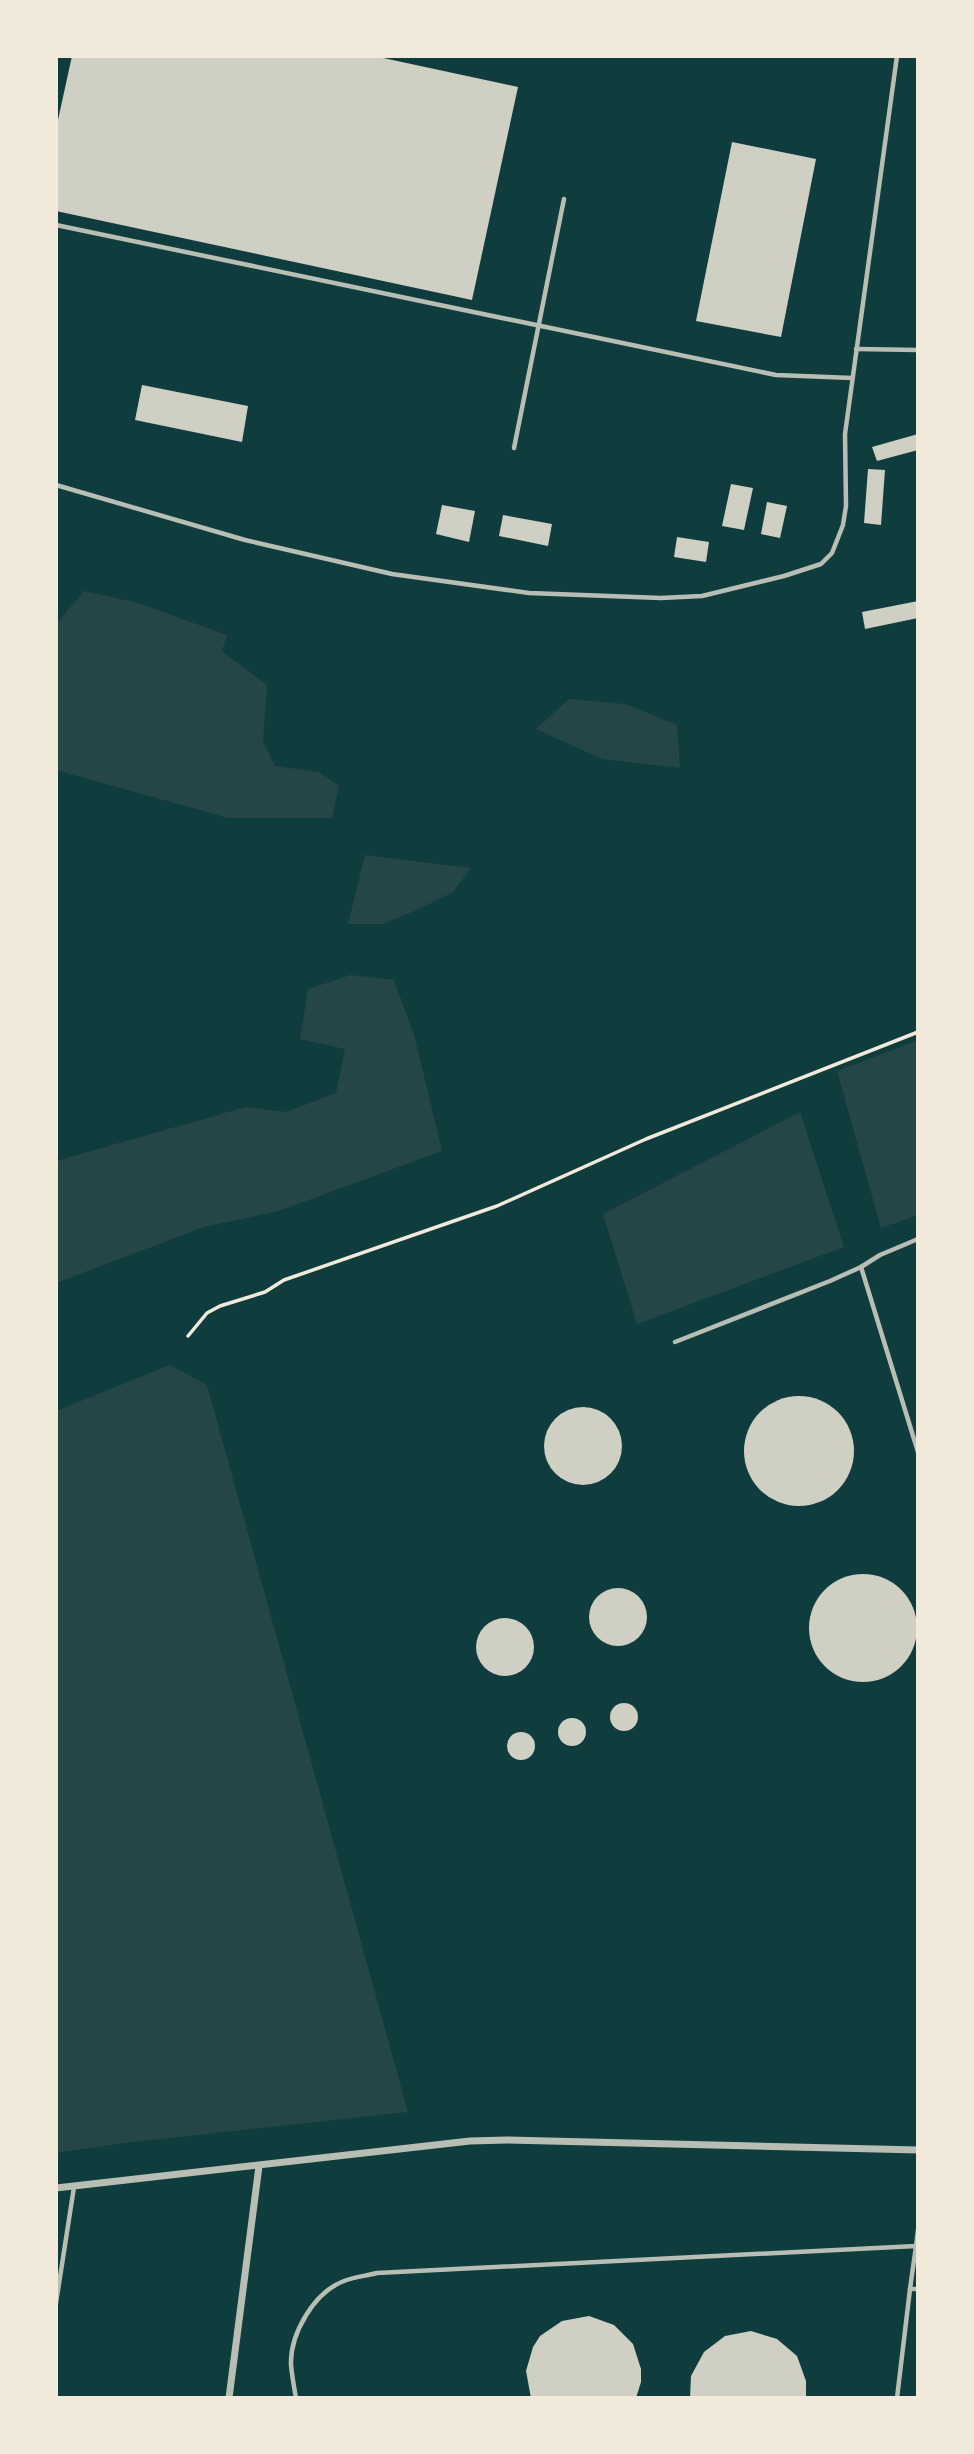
<svg xmlns="http://www.w3.org/2000/svg" width="974" height="2454" viewBox="0 0 974 2454" font-family="Karla,sans-serif">
	<style>
		.green { fill: #244646 }
		.building { fill: #cfcfc3 }
		.lines { fill: none; stroke-linecap: round; stroke-linejoin: round }
		.path { stroke: #f1e9da; stroke-width: 3.5 }
		.service { stroke: #b8beb3; stroke-width: 4.5 }
		.minor { stroke: #b8beb3; stroke-width: 7 }
	</style>
	<rect width="100%" height="100%" fill="#0f3d3e"/>
	<g class="green">
		<path d="M84,591l54,12 89,32 -5,16 45,34 -4,56 12,25 44,6 20,14 -7,32h-104l-172,-48v-146z"/>
		<path d="M569,699l56,5 52,21 3,43 -78,-9 -66,-30z"/>
		<path d="M365,855l106,13 -18,24 -36,18 -34,14h-35z"/>
		<path d="M351,975l43,5 21,58 27,113 -163,60 -75,16 -148,56v-122l190,-54 40,5 50,-19 9,-44 -45,-10 8,-50z"/>
		<path d="M918,1040v175l-37,13 -44,-157z"/>
		<path d="M800,1112l44,135 -207,77 -34,-110z"/>
		<path d="M170,1365l37,20 201,727 -284,31 -68,10v-742z"/>
	</g>
	<g class="building">
		<path d="M72,56h302l144,31 -46,213 -416,-89v-82z"/>
		<path d="M732,142l84,17 -35,178 -85,-16z"/>
		<path d="M142,385l106,21 -6,36 -107,-22z"/>
		<path d="M918,434v16l-41,11 -5,-14z"/>
		<path d="M868,469l17,1 -4,55 -17,-2z"/>
		<path d="M731,484l22,4 -9,42 -22,-4z"/>
		<path d="M767,502l20,4 -7,32 -19,-4z"/>
		<path d="M442,505l33,6 -6,31 -33,-8z"/>
		<path d="M503,515l49,9 -4,22 -49,-10z"/>
		<path d="M677,537l32,5 -3,20 -32,-5z"/>
		<path d="M918,601v17l-53,11 -3,-17z"/>
		<circle cx="799" cy="1451" r="55"/>
		<circle cx="583" cy="1446" r="39"/>
		<circle cx="863" cy="1628" r="54"/>
		<circle cx="618" cy="1617" r="29"/>
		<circle cx="505" cy="1647" r="29"/>
		<circle cx="624" cy="1717" r="14"/>
		<circle cx="572" cy="1732" r="14"/>
		<circle cx="521" cy="1746" r="14"/>
		<path d="M589,2316l25,9 19,19 8,25v13l-5,16h-105l-5,-27 7,-24 7,-11 22,-15z"/>
		<path d="M751,2331l26,8 20,17 9,25v17h-116l1,-22 13,-24 21,-16z"/>
	</g>
	<g class="lines">
		<path class="path" d="M188,1336l19,-23 13,-7 45,-14 19,-12 213,-74 149,-67 272,-107"/>
		<g class="service">
			<path d="M56,225l720,150 76,3"/>
			<path d="M856,349l62,1"/>
			<path d="M514,448l50,-249"/>
			<path d="M56,485l189,55 147,34 137,19 132,5 41,-2 82,-20 37,-12 11,-11 11,-28 3,-19 -1,-72 52,-378"/>
			<path d="M861,1267l57,185"/>
			<path d="M675,1342l155,-61 31,-14 19,-12 38,-16"/>
			<path d="M916,2246l2,-16"/>
			<path d="M56,2303l18,-116"/>
			<path d="M296,2398c-2,-11 -4,-22 -5,-33 -1,-31 23,-73 53,-84 10,-4 22,-5 33,-8l539,-27 -6,43h8"/>
			<path d="M897,2398l13,-109"/>
		</g>
		<g class="minor">
			<path d="M56,2188l414,-47 37,-1 411,10"/>
			<path d="M229,2398l30,-232"/>
		</g>
	</g>
	<rect width="974" height="2454" fill="none" stroke="#f1e9da" stroke-width="116"/>
</svg>
